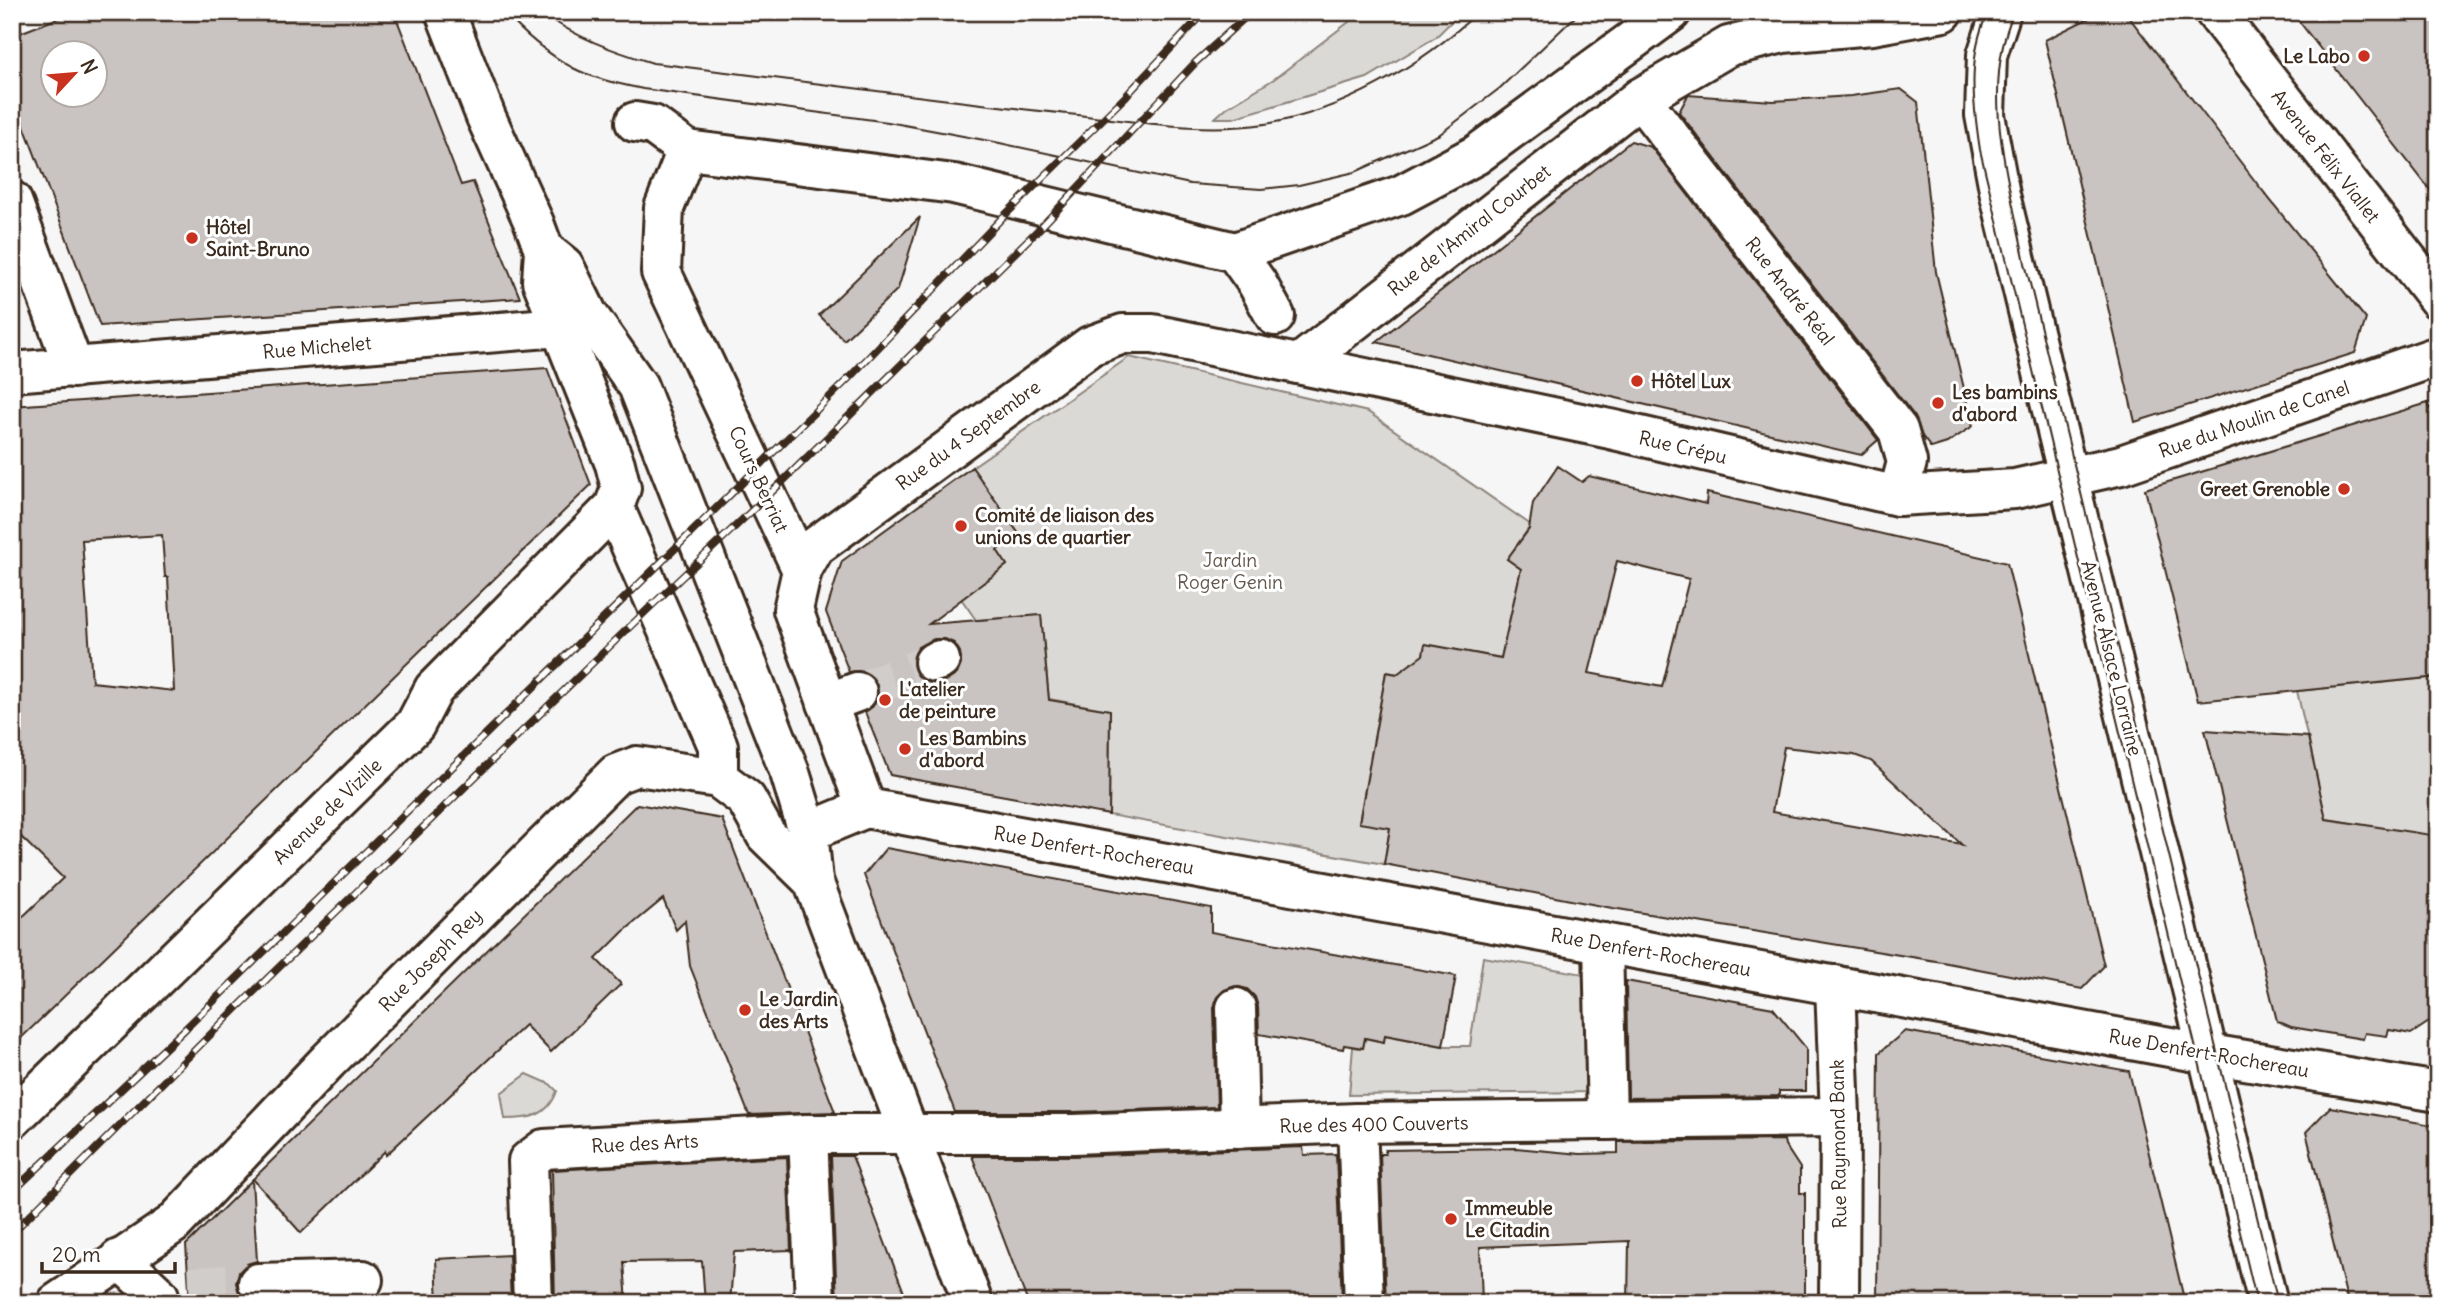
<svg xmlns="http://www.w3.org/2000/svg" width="2450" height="1315" viewBox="0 0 2450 1315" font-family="Delius,sans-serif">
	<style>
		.green { fill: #dbd9d6; stroke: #8b827a; stroke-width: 2 }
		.building { fill: #c9c3c1; stroke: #3b2a1e; stroke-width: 2; fill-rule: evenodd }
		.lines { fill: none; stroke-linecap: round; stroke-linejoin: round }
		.minor-tunnel { stroke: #d1cdcb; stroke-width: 38; stroke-dasharray: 38 19; stroke-linecap: butt }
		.minor-casing { stroke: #3b2a1e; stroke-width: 44 }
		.minor { stroke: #fff; stroke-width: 38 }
		.tram { stroke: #3b2a1e; stroke-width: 2 }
		.rail-casing { stroke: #3b2a1e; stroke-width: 8 }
		.rail { stroke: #fff; stroke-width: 5; stroke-dasharray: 16; stroke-linecap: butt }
		.poi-dot { fill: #c8321e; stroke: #fff; stroke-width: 2.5 }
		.labels { text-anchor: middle; stroke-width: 6; stroke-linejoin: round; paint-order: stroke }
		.poi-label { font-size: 19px; font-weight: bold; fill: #3b2a1e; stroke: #fff; text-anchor: start }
		.street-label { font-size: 19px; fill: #3b2a1e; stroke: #fff }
		.park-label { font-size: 19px; fill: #63564c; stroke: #fff }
	</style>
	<rect width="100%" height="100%" fill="#f7f6f6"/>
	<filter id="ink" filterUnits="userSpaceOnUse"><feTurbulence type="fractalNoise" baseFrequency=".0143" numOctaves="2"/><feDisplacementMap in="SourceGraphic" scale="14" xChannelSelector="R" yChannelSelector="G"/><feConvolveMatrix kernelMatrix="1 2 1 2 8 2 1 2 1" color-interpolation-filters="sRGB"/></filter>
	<g filter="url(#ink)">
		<g class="green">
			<path d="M1362,12h99l-25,25 -69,41 -134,40h-18l11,-10 48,-29z"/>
			<path d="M1129,357l239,55 163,113 -24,34 14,10 -20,89 -76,-13 -4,19 -10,-1 -5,12 -20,-3 -27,150 31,6 -6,36 -275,-49 1,-105 -61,-11 -8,-84 -65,5 -23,-33 31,-4 23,-18 -10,-15 22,-16 -47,-67z"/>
			<path d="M2438,677v202l-58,-51 -54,-9 -29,-128z"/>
			<path d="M1483,957l107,18 3,117 -244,3 4,-48 10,1 2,-10 18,4 2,-7 58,11h27z"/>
			<path d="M527,1074l23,10 7,7c-9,26 -28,28 -52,28l-4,-26z"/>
		</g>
		<g class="building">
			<path d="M74,12h320l67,173 12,-3 47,116 -420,28 -88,-232v-58zM52,52h42v42h-42z"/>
			<path d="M2101,12h24l137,178 104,129 -11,34 -220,69 -90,-382z"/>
			<path d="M2292,12h146v188l-123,-158z"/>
			<path d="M1901,89l17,13 18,170 37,154 -26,17 -16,5 -9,-12 -7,-19 -236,-305 9,-17 85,6 78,-5z"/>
			<path d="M1631,141l20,6 227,293 -17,15 -485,-113z"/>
			<path d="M920,217l-22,72 -54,51 -25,-25z"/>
			<path d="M547,368l44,117 -579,562v-120l51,-49 -51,-50v-422zM162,535l3,42h3l6,114 -82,-9 -10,-142z"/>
			<path d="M2428,403l10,24v250l-240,24 -53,-212z"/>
			<path d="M1558,466l24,16 7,-6 117,28 1,-11 300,70 97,403 -22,23 -140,-27 -330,-54 -228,-44 6,-36 -31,-5 27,-151 11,2 26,-19 2,-11 76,14 20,-89 -14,-10 22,-30 4,-26zM1617,561l72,18 -27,108 -73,-14zM1784,747l70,8 17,6 91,84 -190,-33z"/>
			<path d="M972,467l47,67 -22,16 10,15 -78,59 112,-9 8,85 61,10 -1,105 -219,-40 -25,-63 8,-6 5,-10 -1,-12 -7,-9 -9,-4 -12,1 -23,-60 16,-51zM934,639h11l9,4 6,9 1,12 -4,10 -9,6 -18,3 -11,-5 -6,-10v-10l5,-11z"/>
			<path d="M2205,730l103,7 18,82 112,17v180l-27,18 -22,-4 -2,6 -22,-3 -2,6 -72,-12 -14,-6z"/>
			<path d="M637,804l85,15 113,293 -86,3 -59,-149 -5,-45 -9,9 -13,-31 -40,33 -27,27 25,25 -70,68 -26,-27 -139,130 -1,-4 -84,82 -48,-54z"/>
			<path d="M886,848l325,60v24l245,44 -13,70 -58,-11 -1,7 -19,-4 -2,10 -19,-3 -1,4 -84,-15 -1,-27 -3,-10 -8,-8 -12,-3 -11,4 -7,7 -3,11 3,99 -143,5h-119l-91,-237z"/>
			<path d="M1626,981l147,27 33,40v43h-27v5l-151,2z"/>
			<path d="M1905,1031l224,40 56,232h-308l2,-250z"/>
			<path d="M2330,1107l108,19v177h-90l-42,-171z"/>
			<path d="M1784,1140l1,5 15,23v25h5v110h-177l1,-62 -149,6 2,56h-96l-6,-149h5v-4l131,-2 64,6 38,-1v-11z"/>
			<path d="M1303,1147l1,8 32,-1 6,149h-314l-56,-147h103z"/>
			<path d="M831,1156h21l56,147h-71z"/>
			<path d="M787,1157l4,93 -57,2 -4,51h-25l-3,-42 -78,1 3,41h-72l-3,-133z"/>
			<path d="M252,1180l5,81 -10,3 -8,8 -3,11 4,12 9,8h-59l-4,-58z"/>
			<path d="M509,1255l2,48h-73l-2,-44z"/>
		</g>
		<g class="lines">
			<g class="minor-tunnel">
				<path d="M857,692l77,-30"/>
				<path d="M189,1286l69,-3"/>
			</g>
			<g class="minor-casing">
				<g id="minor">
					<path d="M2001,12l-14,43 -2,60 15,80 268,1108"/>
					<path d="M2215,12l223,287"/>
					<path d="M1640,98l258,332 9,32 -9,34"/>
					<path d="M635,122l18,3 34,25 267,34 281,68 166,-57 75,-40 195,-143"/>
					<path d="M687,150l-23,58 -3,64 141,298"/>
					<path d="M12,201l62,167"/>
					<path d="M544,250l20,16 24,49 50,71 152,387 18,59 5,49 160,422"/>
					<path d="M1235,252l22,31 18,33"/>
					<path d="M1299,364l341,-266 89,-52 54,-13 89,-8 71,-13"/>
					<path d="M12,372l548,-45"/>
					<path d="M614,507l104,239v32"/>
					<path d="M934,662l6,-2"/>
					<path d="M827,703l30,-11"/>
					<path d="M866,808l-73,-198 9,-40 13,-23 275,-201 33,-12h30l457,95 288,67 117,-7 106,-24 317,-109"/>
					<path d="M866,808l1331,244 241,40"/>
					<path d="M808,832l58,-24"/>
					<path d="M1603,943l4,177"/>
					<path d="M1835,985l5,132 -1,186"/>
					<path d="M1236,1008l3,120"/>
					<path d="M12,1119l403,-394 19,-36 180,-182 7,-19 -6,-24 -73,-183 2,-31 -10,-27 -48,-106 -41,-105"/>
					<path d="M1357,1123l7,180"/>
					<path d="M808,1134l7,169"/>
					<path d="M119,1259l40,37 1,7"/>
					<path d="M258,1283l105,-3"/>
					<path d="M57,1303l116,-79 155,-163 288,-287 21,-8 81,12 28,21 20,36 47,46"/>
					<path d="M533,1303l-5,-142 16,-12 264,-15h266l283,-11 483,-6"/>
				</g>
			</g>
			<use href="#minor" class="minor"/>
			<g class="tram">
				<path d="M504,12c19,21 44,42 69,56 21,11 47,16 70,21l245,33 107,20 195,42 71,5 38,-4 56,-13 85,-38 60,-46 80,-76"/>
				<path d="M541,12c33,25 72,39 112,51 135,16 270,35 406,50 68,7 138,21 206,11 77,-12 157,-59 213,-112"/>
				<path d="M1988,12c-21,44 -15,92 -8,138l277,1153"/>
				<path d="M2014,12c-35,78 -4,172 11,251l253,1040"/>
			</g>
			<g class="rail-casing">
				<g id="rail">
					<path d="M12,1192l170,-160 665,-652 155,-162 123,-121 80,-85"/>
					<path d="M12,1233l225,-225 409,-397 134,-127 262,-258 154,-164 55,-50"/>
				</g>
			</g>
			<use href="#rail" class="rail"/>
		</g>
	</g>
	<g class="poi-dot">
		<circle cx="2364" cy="56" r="7"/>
		<circle cx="192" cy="238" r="7"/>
		<circle cx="1637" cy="381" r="7"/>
		<circle cx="1938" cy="403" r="7"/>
		<circle cx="2344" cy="489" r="7"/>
		<circle cx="961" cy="526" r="7"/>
		<circle cx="885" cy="700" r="7"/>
		<circle cx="905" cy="749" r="7"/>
		<circle cx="745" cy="1010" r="7"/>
		<circle cx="1451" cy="1219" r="7"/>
	</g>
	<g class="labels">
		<g class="poi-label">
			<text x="2350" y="63" text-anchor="end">Le Labo</text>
			<text x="206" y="234">Hôtel<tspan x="206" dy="22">Saint-Bruno</tspan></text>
			<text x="1651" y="388">Hôtel Lux</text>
			<text x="1952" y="399">Les bambins<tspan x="1952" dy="22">d'abord</tspan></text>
			<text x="2330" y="496" text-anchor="end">Greet Grenoble</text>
			<text x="975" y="522">Comité de liaison des<tspan x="975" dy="22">unions de quartier</tspan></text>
			<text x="899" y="696">L'atelier<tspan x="899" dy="22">de peinture</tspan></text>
			<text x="919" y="745">Les Bambins<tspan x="919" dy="22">d'abord</tspan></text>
			<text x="759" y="1006">Le Jardin<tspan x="759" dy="22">des Arts</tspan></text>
			<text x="1465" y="1215">Immeuble<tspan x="1465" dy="22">Le Citadin</tspan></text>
		</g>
		<g class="street-label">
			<text transform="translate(2326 156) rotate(52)" y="7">Avenue Félix Viallet</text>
			<text transform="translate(1469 230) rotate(-38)" y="7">Rue de l'Amiral Courbet</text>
			<text transform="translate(1790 291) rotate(52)" y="7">Rue André Réal</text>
			<text transform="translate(317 347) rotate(-5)" y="7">Rue Michelet</text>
			<text transform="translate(2254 419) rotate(-19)" y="7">Rue du Moulin de Canel</text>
			<text transform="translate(968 435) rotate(-36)" y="7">Rue du 4 Septembre</text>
			<text transform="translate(1683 447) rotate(13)" y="7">Rue Crépu</text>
			<text transform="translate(759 479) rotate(65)" y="7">Cours Berriat</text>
			<text transform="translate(2112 658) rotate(76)" y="7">Avenue Alsace Lorraine</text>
			<text transform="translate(327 811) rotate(-44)" y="7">Avenue de Vizille</text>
			<text transform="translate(1094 850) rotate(10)" y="7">Rue Denfert-Rochereau</text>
			<text transform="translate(1651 952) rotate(10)" y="7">Rue Denfert-Rochereau</text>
			<text transform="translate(430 960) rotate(-45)" y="7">Rue Joseph Rey</text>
			<text transform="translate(2209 1053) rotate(10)" y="7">Rue Denfert-Rochereau</text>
			<text transform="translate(1374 1124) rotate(-1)" y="7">Rue des 400 Couverts</text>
			<text transform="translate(645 1143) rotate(-3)" y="7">Rue des Arts</text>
			<text transform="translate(1838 1144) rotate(-91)" y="7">Rue Raymond Bank</text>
		</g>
		<g class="park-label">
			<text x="1230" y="567">Jardin<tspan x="1230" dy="22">Roger Genin</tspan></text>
		</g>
	</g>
	<rect width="2450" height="1315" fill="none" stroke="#fff" stroke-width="42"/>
	<rect x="21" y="21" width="2408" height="1273" fill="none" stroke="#3b2a1e" stroke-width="2.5" filter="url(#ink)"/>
	<g transform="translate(74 74) rotate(64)"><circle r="33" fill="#ffffff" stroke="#b1aaa5" stroke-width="2"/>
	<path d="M0-5L12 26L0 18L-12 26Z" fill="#c8321e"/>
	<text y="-10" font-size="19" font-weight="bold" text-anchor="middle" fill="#3b2a1e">N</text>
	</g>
	<path d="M42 1262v10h133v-10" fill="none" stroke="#3b2a1e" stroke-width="3.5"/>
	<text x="52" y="1262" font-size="21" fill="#3b2a1e" stroke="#ffffff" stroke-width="5" paint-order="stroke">20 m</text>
</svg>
